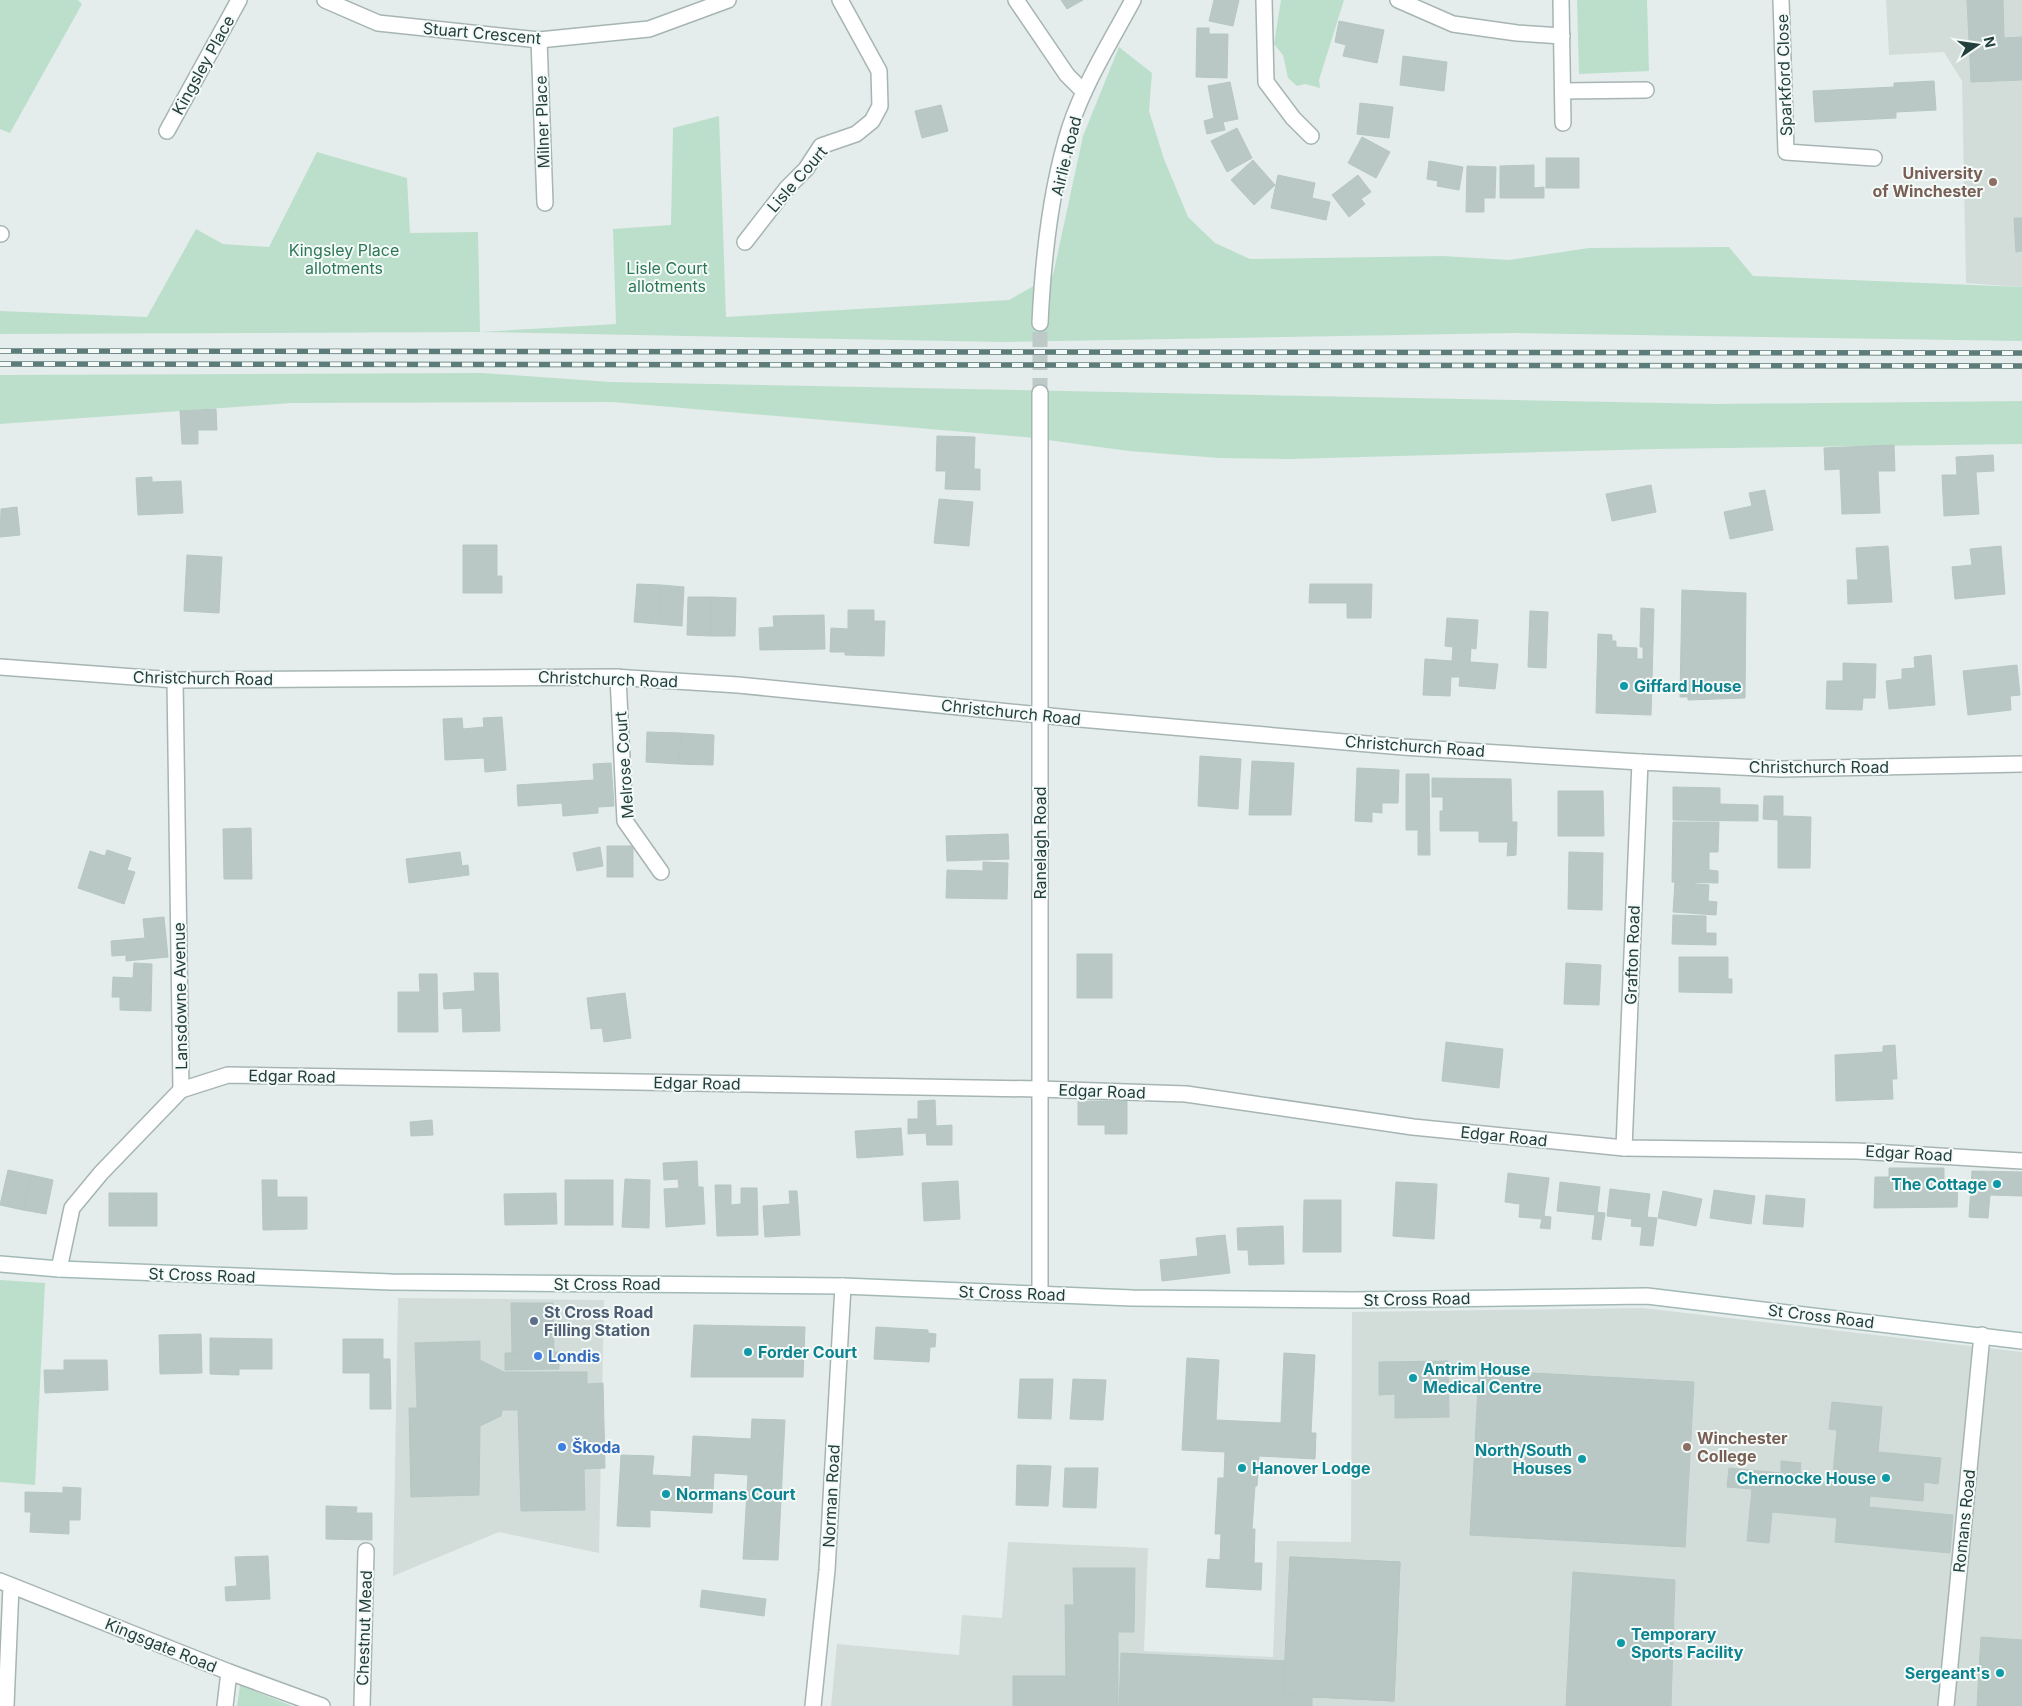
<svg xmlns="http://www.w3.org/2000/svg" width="2022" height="1706" viewBox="0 0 2022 1706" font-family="Inter,sans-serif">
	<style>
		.built { fill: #d2ddda }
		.green { fill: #bcdfcc }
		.building { fill: #b9c8c5; stroke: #b6c7c3 }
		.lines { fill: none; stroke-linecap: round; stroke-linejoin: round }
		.street-tunnel { stroke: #bdcac8; stroke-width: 15; stroke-dasharray: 15 8; stroke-linecap: butt }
		.street-casing { stroke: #a6b5b3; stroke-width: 18 }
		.secondary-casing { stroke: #a2b9b5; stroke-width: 18 }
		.street { stroke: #fff; stroke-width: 15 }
		.secondary { stroke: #fff; stroke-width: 15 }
		.rail-casing { stroke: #5d7b78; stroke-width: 5.5 }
		.rail { stroke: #f4faf8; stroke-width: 4; stroke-dasharray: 11; stroke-linecap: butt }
		.education-dot { fill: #8d6e63; stroke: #f4faf8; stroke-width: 2 }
		.culture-dot { fill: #0f9aa8; stroke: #f4faf8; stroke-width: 2 }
		.service-dot { fill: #5c6f8a; stroke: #f4faf8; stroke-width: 2 }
		.shop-dot { fill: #3f7fe0; stroke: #f4faf8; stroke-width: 2 }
		.labels { text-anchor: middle; stroke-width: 4; stroke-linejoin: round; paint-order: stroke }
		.street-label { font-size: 16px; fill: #233f3d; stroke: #f4faf8 }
		.education-label { font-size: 16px; font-weight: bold; fill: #785e54; stroke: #f4faf8; text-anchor: end }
		.park-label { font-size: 16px; fill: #2c7757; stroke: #f4faf8 }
		.culture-label { font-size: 16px; font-weight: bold; fill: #0d838f; stroke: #f4faf8; text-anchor: start }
		.service-label { font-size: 16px; font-weight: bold; fill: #4e5e75; stroke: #f4faf8; text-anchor: start }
		.shop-label { font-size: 16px; font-weight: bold; fill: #366cbe; stroke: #f4faf8; text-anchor: start }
	</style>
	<rect width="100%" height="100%" fill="#e4edeb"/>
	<g class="built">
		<path d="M1886,0h136v287l-56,-4 -4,-202 -18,-29 -55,3z"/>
		<path d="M398,1298l206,2 -5,253 -100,-21 -106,44z"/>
		<path d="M1643,1308l379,44v354h-1191l6,-62 122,11 3,-40 40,3 6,-76 140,6 -4,103 129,6 4,-116 74,1 1,-230z"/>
	</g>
	<g class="green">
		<path d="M0,0h78l4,4 -72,129 -10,-4z"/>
		<path d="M1281,0h63l-25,80 1,8 -15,-4 -8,2 -9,-8 -5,-23 -9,-11z"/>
		<path d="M1577,0h70l2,71 -70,3z"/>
		<path d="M1119,47l33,26 -3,38 15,48 24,58 27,26 35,16 193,-3 66,4 80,-12 140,-1 24,29 269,11v54l-507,-8 -512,9 -523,-10 -480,2v-23l147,6 49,-88 27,15 46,3 48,-95 90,26 3,55 68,-1 2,100 136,-8 -3,-95 58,-4 2,-97 46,-12 7,201 283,-17 44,-25 30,-139z"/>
		<path d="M482,373l128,9 1105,22 307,-3v43l-366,5 -366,10 -71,-1 -90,-7 -104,-14 -413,-35 -321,1 -291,21v-49z"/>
		<path d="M0,1280l45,3 -10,202 -35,-3z"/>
		<path d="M240,1685l52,21h-55z"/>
	</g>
	<g class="building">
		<path d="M1061,0h22l-16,9z"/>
		<path d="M1214,0h25l-6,26 -24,-5z"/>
		<path d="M1967,0h36l1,38 18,-1v43l-51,2z"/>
		<path d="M1339,21l45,9 -7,33 -34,-7 3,-11 -11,-3z"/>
		<path d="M1197,28h12v6h19l-1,44 -31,-1z"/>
		<path d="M1403,56l44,6 -3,29 -44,-6z"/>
		<path d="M1934,81l2,29 -40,2v6l-81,4 -2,-31 81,-4v-4z"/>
		<path d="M1230,82l8,37 -15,3 2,8 -18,4 -3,-13 10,-3 -6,-32z"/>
		<path d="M1360,103l33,4 -4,31 -32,-4z"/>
		<path d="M941,105l7,26 -26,7 -7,-27z"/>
		<path d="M1237,128l15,30 -25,14 -16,-31z"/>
		<path d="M1362,137l28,15 -14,26 -28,-15z"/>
		<rect x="1546" y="158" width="33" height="30"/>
		<path d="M1253,160l22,25 -21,20 -23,-25z"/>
		<path d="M1429,161l34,6 -4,23 -22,-4 1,-5 -11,-2z"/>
		<path d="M1534,165v23l10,-1v11h-44v-32z"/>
		<path d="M1467,166l29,1 -1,31h-11v14h-18z"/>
		<path d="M1278,175l37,8 -3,15 18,4 -4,18 -55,-12z"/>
		<path d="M1358,175l13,17 -10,7 4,5 -16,13 -17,-22z"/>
		<path d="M2014,218h8v33l-6,1z"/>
		<path d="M216,409l1,21h-19v14h-16l-2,-33z"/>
		<path d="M937,436l38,1 -1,32h6v21l-35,-1 1,-18h-10z"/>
		<path d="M1894,445l1,26h-17l2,42 -38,1 -2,-45 -15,1 -1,-22z"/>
		<path d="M1993,455l1,16 -18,1 3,42 -35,2 -2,-41h15l-1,-18z"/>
		<path d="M152,477v5l29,-1 2,32 -45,2 -2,-37z"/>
		<path d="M1651,485l5,27 -44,9 -6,-27z"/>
		<path d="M1765,490l8,40 -43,9 -6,-27 28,-6 -3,-13z"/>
		<path d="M939,499l34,3 -4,44 -35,-3z"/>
		<path d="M17,507l3,28 -20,2 1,-28z"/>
		<path d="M463,545h34v31h5v17h-39z"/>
		<path d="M1888,546l4,56 -44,2 -1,-24h11l-2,-32z"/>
		<path d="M2001,546l4,48 -50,5 -3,-32 20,-2 -2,-16z"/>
		<path d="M187,555l35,2 -3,56 -35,-2z"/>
		<path d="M637,584l24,1 -3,39 -24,-2z"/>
		<path d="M1310,584h62l-1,34h-24v-15h-38z"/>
		<path d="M661,585l23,2 -2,39 -24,-2z"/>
		<path d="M1682,590l64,3 -1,105 -57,2v-3h-8z"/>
		<path d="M688,597h24l-1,39 -24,-1z"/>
		<path d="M712,597l24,1 -1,38h-24z"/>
		<path d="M1641,608l13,1 -3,106 -55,-2 2,-79 14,1v6h4v6l21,1v11h6v-12h-3z"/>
		<path d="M848,610h26v11h11l-1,35 -39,-1v-3h-15l1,-24 17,1z"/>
		<path d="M1530,611l18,1 -2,56 -18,-1z"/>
		<path d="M824,615l1,34 -65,1 -1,-22 15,-1 -1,-11z"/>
		<path d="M1447,618l31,2 -2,29 -5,-1 -1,14 28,2 -3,25 -36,-3 1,-9h-9l-1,19 -27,-1 2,-36 27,2 1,-14 -8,-1z"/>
		<path d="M1931,655l4,50 -46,4 -3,-28 16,-2v-10l13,-1 -1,-11z"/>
		<path d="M1843,663l33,1 -1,34h-12l-1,12 -36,-1 1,-28h16z"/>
		<path d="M2017,665l3,30 -10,1 1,14 -43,5 -5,-44z"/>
		<path d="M502,717l4,53 -21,2 -1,-14 -39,2 -2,-41 19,-1 1,11 21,-2 -1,-9z"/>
		<path d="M647,732l34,1 -2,31 -33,-2z"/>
		<path d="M681,733l33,2 -1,30 -34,-1z"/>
		<path d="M1200,756l41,3 -3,50 -40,-3z"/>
		<path d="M1252,761l42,2 -3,52h-42z"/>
		<path d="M611,763l3,43 -16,1v6l-35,3 -1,-13 -44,3 -1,-21 77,-5 -1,-16z"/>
		<path d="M1357,768l42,2 -1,33h-16v10l-10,-1v10l-17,-1z"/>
		<path d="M1406,774h23l1,81h-12v-25h-12z"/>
		<path d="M1432,778l79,1 1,43h5l-1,33 -9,1 1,-14h-29v-11h-39v-20h3v-14h-11z"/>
		<path d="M1673,787l47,1v16l38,1v16l-85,-1z"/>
		<path d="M1558,791h45l1,45h-46z"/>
		<path d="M1764,796h19v20l28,1 -1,51h-32v-48l-15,-1z"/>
		<path d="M1673,822h46l-1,30h-9v18l9,1v12l-46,-1z"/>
		<path d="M251,828l1,51h-28l-1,-50z"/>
		<path d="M1008,834l1,25 -62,2 -1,-25z"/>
		<rect x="607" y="846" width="26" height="31"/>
		<path d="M600,847l3,19 -26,5 -4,-18z"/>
		<path d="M107,850l24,8 -4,12 8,2 -11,32 -46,-16 12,-37 15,5z"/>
		<path d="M460,852l2,14 6,-1 1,10 -60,8 -3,-24z"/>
		<path d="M1569,852l34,1 -1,57 -34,-1z"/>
		<path d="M983,862l25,1 -1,36 -61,-1 1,-28 36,1z"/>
		<path d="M1675,882l34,3 -1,16 9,1 -1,13 -43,-3z"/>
		<path d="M1673,915l33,1v17h10v12l-44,-1z"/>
		<path d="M164,917l4,40 -42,4v-6l-14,1 -1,-15 34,-3 -2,-19z"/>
		<rect x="1077" y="954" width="35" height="44"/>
		<path d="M1679,957h49v22h4v14l-53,-1z"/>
		<path d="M134,963l18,1 -1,47 -31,-1v-13h-8l1,-20 20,1z"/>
		<path d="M1566,963l35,2 -2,40 -35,-1z"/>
		<path d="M474,973h24l2,58 -37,1 -1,-24 -18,1 -1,-16 32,-2z"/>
		<path d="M419,974h18l1,58h-40v-40h22z"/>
		<path d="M625,993l6,45 -27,4 -2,-14 -11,1 -4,-31z"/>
		<path d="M1446,1042l57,7 -4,39 -57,-7z"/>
		<path d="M1895,1045l2,34h-5l1,20 -57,2 -1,-46 48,-3v-6z"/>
		<path d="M935,1100l1,26 16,-1v20h-25l-1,-12 -18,1v-15h10v-18z"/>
		<path d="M1078,1101h49v33h-22v-9h-27z"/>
		<path d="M432,1120l1,15 -22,1 -1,-14z"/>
		<path d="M901,1128l2,27 -46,3 -2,-27z"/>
		<path d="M697,1161l1,26h5l2,37 -39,3 -2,-38 15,-1 -1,-9 -14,1 -1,-17z"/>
		<path d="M1889,1168h55v15l14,-1 -1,25 -83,1 1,-31h14z"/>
		<path d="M8,1170l23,5 -8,35 -23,-5z"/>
		<path d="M1972,1171l50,1v24l-32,-1 -2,23 -19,-1z"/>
		<path d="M1508,1173l41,5 -5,38 7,1 -1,12 -10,-1 2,-9 -23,-2 1,-13 -15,-2z"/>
		<path d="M31,1175l22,5 -7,34 -23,-4z"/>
		<path d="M625,1179l25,1 -1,48 -27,-1z"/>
		<path d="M262,1180h15v17h30v32l-44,1z"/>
		<rect x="565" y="1180" width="24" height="45"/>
		<rect x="589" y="1180" width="24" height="45"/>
		<path d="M958,1181l2,38 -36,2 -2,-38z"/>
		<path d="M1396,1182l41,2 -3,55 -41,-3z"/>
		<path d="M1560,1182l40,5 -3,25 8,1 -4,27 -9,-1 3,-24 -38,-4z"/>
		<path d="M715,1185h16v20l10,-1v-16h16l1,47 -41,1z"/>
		<path d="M1610,1189l40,5 -3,23 10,1 -4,28 -13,-1 2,-18 -11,-1 1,-7 -25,-3z"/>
		<path d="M1714,1190l41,6 -4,28 -41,-6z"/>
		<path d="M789,1191h8l3,44 -35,2 -2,-31 27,-2z"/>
		<path d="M1663,1191l39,8 -6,27 -38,-8z"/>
		<rect x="109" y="1193" width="25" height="33"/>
		<rect x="134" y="1193" width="23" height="33"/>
		<path d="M556,1193l1,31 -52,1 -1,-31z"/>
		<path d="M1766,1195l39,4 -2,28 -40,-3z"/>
		<path d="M1304,1200h37v52h-38z"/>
		<path d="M1283,1226l1,38 -35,1 -1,-15h-10l-1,-22z"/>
		<path d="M1225,1235l5,38 -68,8 -2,-21 38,-4 -2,-18z"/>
		<path d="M511,1303h42l1,49 -42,1z"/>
		<path d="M694,1325l111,2 -2,50h-112z"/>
		<path d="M876,1327l52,3v3l8,1 -1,13h-5l-1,15 -55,-3z"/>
		<path d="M201,1334l1,39 -42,1 -1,-39z"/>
		<path d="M210,1338l62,1v30h-33v6l-29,-1z"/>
		<path d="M343,1339h40v20h7l1,50h-21v-36h-27z"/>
		<path d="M480,1341v19l24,12h83v12l16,-1 2,85 -21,1 1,41 -64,1 -3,-101h-16l-1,6 -21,10 -1,69 -68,2 -2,-89h8l-2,-65z"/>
		<path d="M559,1352v17l-54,1v-17z"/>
		<path d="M1284,1353l31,2 -4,78h5l-1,26 -56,-3 -2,30h-2l-3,43h3l-1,34h8l-1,27 -55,-3 2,-28 12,1 1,-26h-6l3,-56h6l1,-26 -43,-2 5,-92 32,2 -3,60 65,3z"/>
		<path d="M64,1360h43l1,30 -63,3 -1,-23h20z"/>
		<path d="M1448,1361l1,56 -54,1v-24l-16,1v-33z"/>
		<path d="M1479,1370l215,12 -9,165 -215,-12z"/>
		<path d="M1020,1379h33l-2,40 -33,-1z"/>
		<path d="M1073,1379l33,1 -3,40 -33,-1z"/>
		<path d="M1832,1402l50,5 -4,45 63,6 -3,26 -14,-2 -1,19 -53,-5 -1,11 84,8 -3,38 -115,-11 2,-24 -65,-6 -3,31 -22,-2 5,-52 -25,-2 2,-19 52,5v-12l20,2 -1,9 18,2 -2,8 16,2 5,-54 -8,-1z"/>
		<path d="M752,1419l33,1 -7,140 -35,-1 5,-84 -34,-2 -2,40 -62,-3v17l-33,-1 4,-71 33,1 -2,19 39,2 2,-41 58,3z"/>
		<path d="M1017,1465l34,1 -3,40 -32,-1z"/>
		<path d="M1065,1468h33l-2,40 -33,-1z"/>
		<path d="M63,1487l18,1 -1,32h-11v14l-39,-2 1,-20h-6v-20l38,1z"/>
		<path d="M326,1506l31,1 -1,6h16v27l-46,-1z"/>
		<path d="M268,1556l2,43 -44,2 -1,-14 12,-1 -2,-29z"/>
		<path d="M1290,1557l110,5 -6,139 -82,-4v9h-193l2,-53 165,8z"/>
		<path d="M1290,1557l110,5 -6,139 -111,-6z"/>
		<path d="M1073,1568h62l-1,64h-16v74h-105v-30h53l-1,-71h9z"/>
		<path d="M1573,1572l102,8 -4,126h-105z"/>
		<path d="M702,1590l64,9 -2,17 -64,-9z"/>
		<path d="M1981,1637l41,3v66h-45z"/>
	</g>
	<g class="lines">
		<path class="street-tunnel" d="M1040,393v-70"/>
		<g class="street-casing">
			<g id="street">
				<path d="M325,0l53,23 161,17 110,-11 79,-29"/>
				<path d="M1016,0l51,75 17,17"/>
				<path d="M1264,0l2,82 27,36 18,18"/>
				<path d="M1398,0l55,24 64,9 45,3"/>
				<path d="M1561,0l2,123"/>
				<path d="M1781,0l5,152 88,6"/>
				<path d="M539,40l6,163"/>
				<path d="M1563,91l83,-1"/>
				<path d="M167,131l72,-131"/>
				<path d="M0,234h1"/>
				<path d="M745,242l42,-54 19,-19 15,-23 35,-12 16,-13 8,-15 -1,-35 -39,-71"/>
				<path d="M1040,323c3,-65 10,-133 30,-196 15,-45 41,-86 63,-127"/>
				<path d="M1040,393v900"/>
				<path d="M0,667l175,13 438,-3 125,8 342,34 323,28 237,15 142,7 240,-5"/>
				<path d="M618,677l7,144 36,51"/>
				<path d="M181,1090l47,-15 811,14 147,5 227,33 211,21 233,3 165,10"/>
				<path d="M1624,1148l16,-386"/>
				<path d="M59,1269l13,-61 29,-35 80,-83 -6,-410"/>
				<path d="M0,1581l229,91 93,34"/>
				<path d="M6,1706l5,-120"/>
				<path d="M225,1706l4,-34"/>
				<path d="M362,1706l4,-155"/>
				<path d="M813,1706l14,-136 16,-284"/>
				<path d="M1946,1706l36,-371"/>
			</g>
		</g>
		<g class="secondary-casing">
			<path id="secondary" d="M0,1264l59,5 332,13 452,4 289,12 221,2 294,-4 375,45"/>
		</g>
		<use href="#street" class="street"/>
		<use href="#secondary" class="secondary"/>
		<g class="rail-casing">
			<g id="rail">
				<path d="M0,351l2022,2"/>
				<path d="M0,364l2022,2"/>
			</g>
		</g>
		<use href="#rail" class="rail"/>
	</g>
	<g class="education-dot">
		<circle cx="1993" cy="182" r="5"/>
		<circle cx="1687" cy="1447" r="5"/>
	</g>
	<g class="culture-dot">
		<circle cx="1624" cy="686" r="5"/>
		<circle cx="1997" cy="1184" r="5"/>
		<circle cx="748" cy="1352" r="5"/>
		<circle cx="1413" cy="1378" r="5"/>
		<circle cx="1582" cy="1459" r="5"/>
		<circle cx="1242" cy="1468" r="5"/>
		<circle cx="1886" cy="1478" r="5"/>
		<circle cx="666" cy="1494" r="5"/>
		<circle cx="1621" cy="1643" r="5"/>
		<circle cx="2000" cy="1673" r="5"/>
	</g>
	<circle class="service-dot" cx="534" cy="1321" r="5"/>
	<g class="shop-dot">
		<circle cx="538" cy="1356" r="5"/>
		<circle cx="562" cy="1447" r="5"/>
	</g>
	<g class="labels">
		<g class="street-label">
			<text transform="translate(482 33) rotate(5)" y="6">Stuart Crescent</text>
			<text transform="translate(203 65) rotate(-61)" y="6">Kingsley Place</text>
			<text transform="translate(1784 75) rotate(-92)" y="6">Sparkford Close</text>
			<text transform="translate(542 122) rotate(-92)" y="6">Milner Place</text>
			<text transform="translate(1066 156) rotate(-76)" y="6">Airlie Road</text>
			<text transform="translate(797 179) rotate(-49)" y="6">Lisle Court</text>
			<text transform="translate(203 678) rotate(1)" y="6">Christchurch Road</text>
			<text transform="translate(608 679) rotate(2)" y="6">Christchurch Road</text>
			<text transform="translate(1011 712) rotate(6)" y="6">Christchurch Road</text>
			<text transform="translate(1415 746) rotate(4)" y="6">Christchurch Road</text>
			<text transform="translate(624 765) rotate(-94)" y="6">Melrose Court</text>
			<text x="1819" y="773">Christchurch Road</text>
			<text transform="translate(1040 843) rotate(-90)" y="6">Ranelagh Road</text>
			<text transform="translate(1632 955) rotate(-88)" y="6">Grafton Road</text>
			<text transform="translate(180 996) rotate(-91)" y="6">Lansdowne Avenue</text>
			<text transform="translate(292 1076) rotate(1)" y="6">Edgar Road</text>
			<text transform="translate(697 1083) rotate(1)" y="6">Edgar Road</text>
			<text transform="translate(1102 1091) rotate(2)" y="6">Edgar Road</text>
			<text transform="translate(1504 1136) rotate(6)" y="6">Edgar Road</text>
			<text transform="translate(1909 1153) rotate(3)" y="6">Edgar Road</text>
			<text transform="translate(202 1275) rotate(2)" y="6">St Cross Road</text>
			<text x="607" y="1290">St Cross Road</text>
			<text transform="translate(1012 1293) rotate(2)" y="6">St Cross Road</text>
			<text transform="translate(1417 1299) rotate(-1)" y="6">St Cross Road</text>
			<text transform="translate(1821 1316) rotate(7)" y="6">St Cross Road</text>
			<text transform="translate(831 1496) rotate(-87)" y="6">Norman Road</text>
			<text transform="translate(1964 1521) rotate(-84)" y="6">Romans Road</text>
			<text transform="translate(364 1628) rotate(-88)" y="6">Chestnut Mead</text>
			<text transform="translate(161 1645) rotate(22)" y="6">Kingsgate Road</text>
		</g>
		<g class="education-label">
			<text x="1983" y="179">University<tspan x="1983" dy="18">of Winchester</tspan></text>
			<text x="1697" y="1444" text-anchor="start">Winchester<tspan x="1697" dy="18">College</tspan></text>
		</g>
		<g class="park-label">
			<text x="344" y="256">Kingsley Place<tspan x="344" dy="18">allotments</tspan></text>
			<text x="667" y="274">Lisle Court<tspan x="667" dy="18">allotments</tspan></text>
		</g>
		<g class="culture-label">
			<text x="1634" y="692">Giffard House</text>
			<text x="1987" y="1190" text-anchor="end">The Cottage</text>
			<text x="758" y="1358">Forder Court</text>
			<text x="1423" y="1375">Antrim House<tspan x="1423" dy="18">Medical Centre</tspan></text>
			<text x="1572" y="1456" text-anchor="end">North/South<tspan x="1572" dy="18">Houses</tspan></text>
			<text x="1252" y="1474">Hanover Lodge</text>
			<text x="1876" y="1484" text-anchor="end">Chernocke House</text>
			<text x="676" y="1500">Normans Court</text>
			<text x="1631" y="1640">Temporary<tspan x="1631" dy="18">Sports Facility</tspan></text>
			<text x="1990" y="1679" text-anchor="end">Sergeant's</text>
		</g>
		<g class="service-label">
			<text x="544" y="1318">St Cross Road<tspan x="544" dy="18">Filling Station</tspan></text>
		</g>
		<g class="shop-label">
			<text x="548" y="1362">Londis</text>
			<text x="572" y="1453">Škoda</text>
		</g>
	</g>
	<g transform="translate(1977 45) rotate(77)" stroke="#f4faf8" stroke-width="4" paint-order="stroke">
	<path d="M0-4L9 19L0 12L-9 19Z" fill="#233f3d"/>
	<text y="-8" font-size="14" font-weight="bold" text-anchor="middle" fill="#233f3d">N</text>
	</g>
</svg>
